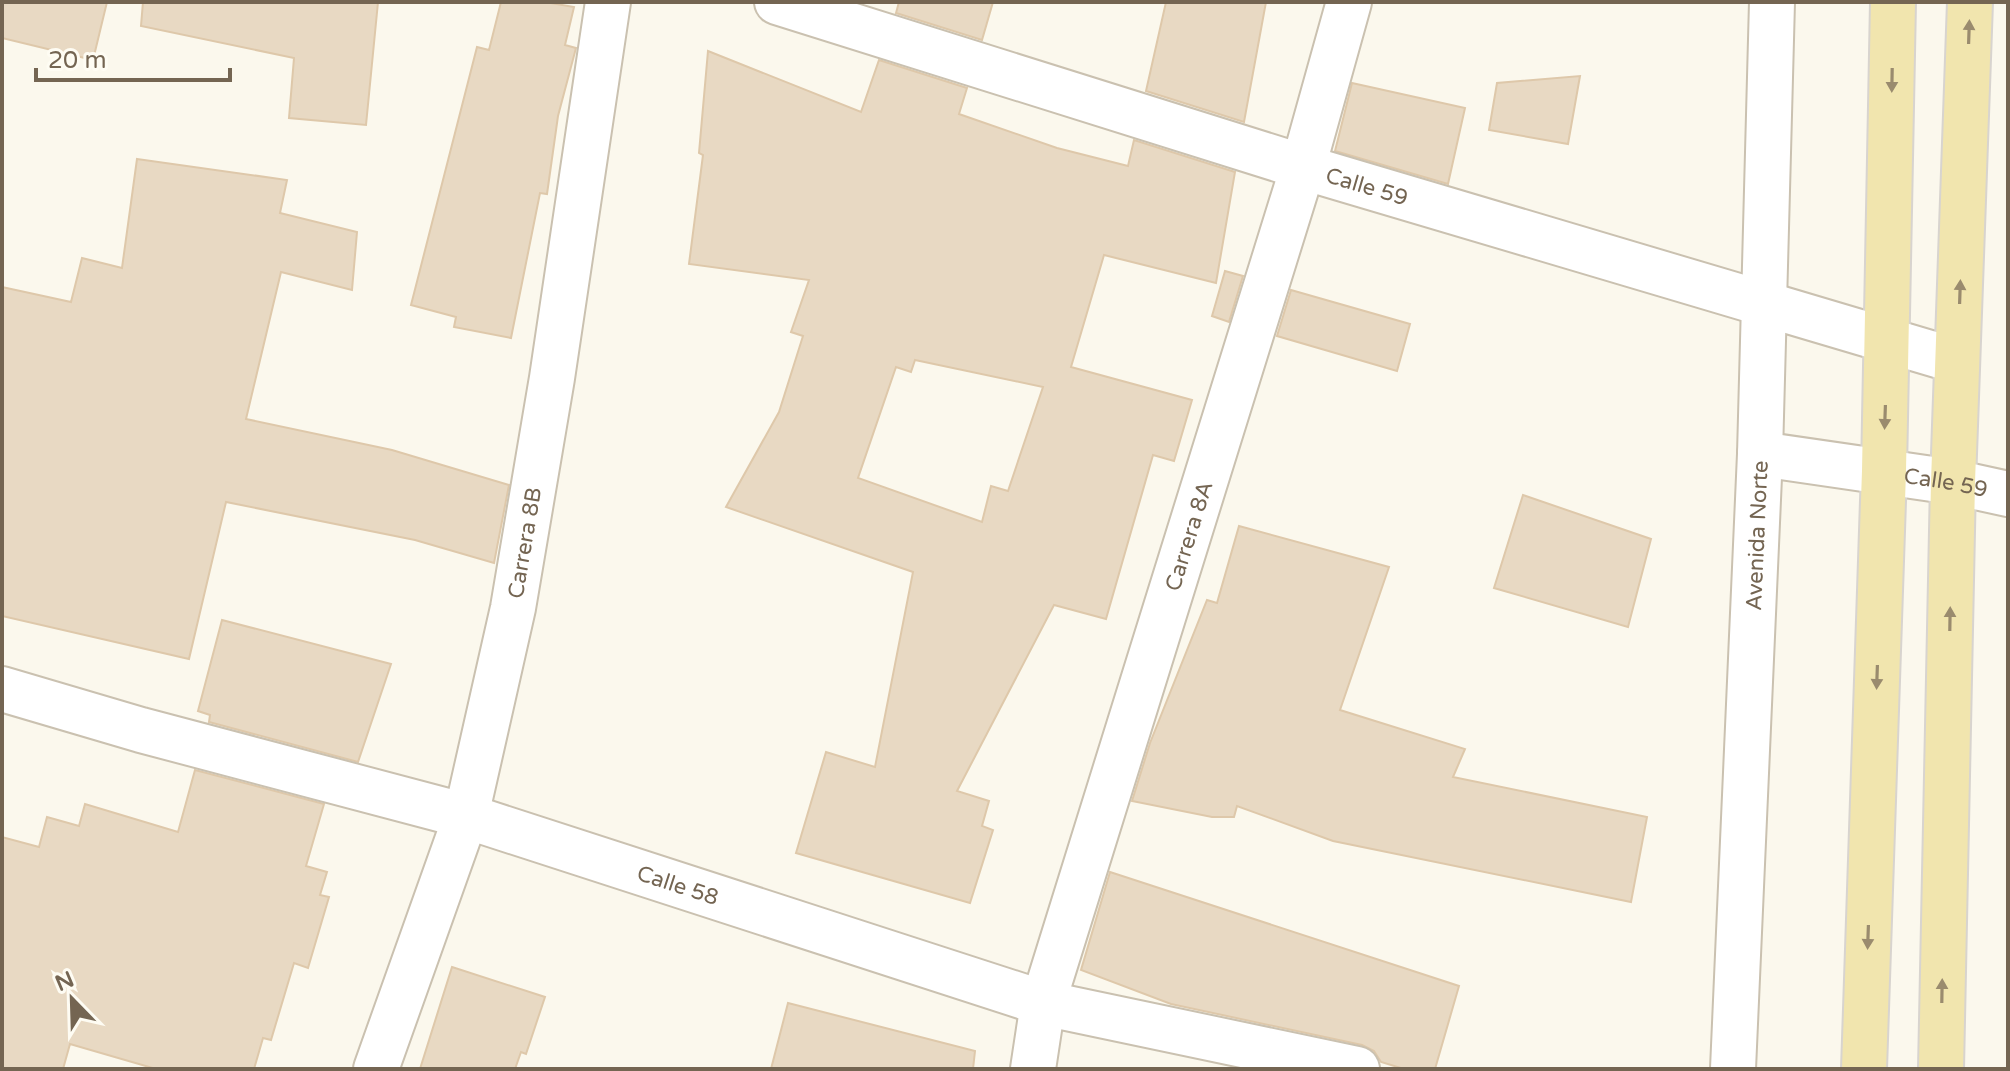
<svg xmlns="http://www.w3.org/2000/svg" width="2010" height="1071" viewBox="0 0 2010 1071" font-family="'Varela Round',sans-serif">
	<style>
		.building { fill: #e8d9c3; stroke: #dec8aa; stroke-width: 2; fill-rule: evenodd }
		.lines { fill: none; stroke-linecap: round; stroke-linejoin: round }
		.minor-casing { stroke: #cac1b0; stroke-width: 48 }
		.primary-casing { stroke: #d8d4cf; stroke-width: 48 }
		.minor { stroke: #fff; stroke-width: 44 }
		.primary { stroke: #f1e5ae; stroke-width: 44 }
		.oneway { fill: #9a8b6e }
		.labels { text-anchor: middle; stroke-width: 6; stroke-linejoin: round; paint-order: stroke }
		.street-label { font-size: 22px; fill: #746552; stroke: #fefcf3 }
	</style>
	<rect width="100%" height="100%" fill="#fbf8ed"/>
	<g class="building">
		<path d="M2,2h105l-14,58 -91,-22z"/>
		<path d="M143,2h235l-12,123 -77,-7 5,-60 -153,-32z"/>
		<path d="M501,2h44l29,5 -9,38 11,3 -18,68 -11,78 -7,-1 -29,145 -57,-11 2,-10 -45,-12 66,-258 12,3z"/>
		<path d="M899,2h94l-11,38 -86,-27z"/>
		<path d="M1166,2h100l-22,120 -98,-31z"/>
		<path d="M708,51l153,61 18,-52 88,28 -8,26 98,34 71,18 6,-26 101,32 -19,111 -112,-28 -33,112 121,33 -18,61 -21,-6 -47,164 -52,-14 -97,186 32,10 -7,25 11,4 -23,73 -174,-50 30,-101 49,15 38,-195 -187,-65 53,-95 24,-76 -12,-4 18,-52 -120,-16 14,-109 -4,-2zM915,360l128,27 -35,104 -17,-5 -9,36 -124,-44 38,-111 15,5z"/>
		<path d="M1580,76l-12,68 -79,-14 8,-47z"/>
		<path d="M1352,83l113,25 -17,76 -113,-33z"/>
		<path d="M137,159l150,21 -7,33 77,19 -5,58 -71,-18 -35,147 146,31 117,35 -15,78 -79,-23 -189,-38 -37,157 -187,-43v-329l69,15 11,-44 40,10z"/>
		<path d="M1225,271l18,5 -14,46 -17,-6z"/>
		<path d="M1291,290l119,34 -13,47 -120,-35z"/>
		<path d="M1523,495l128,44 -23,88 -134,-39z"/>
		<path d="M1239,526l150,41 -49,143 125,39 -12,28 194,40 -16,85 -298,-61 -96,-35 -3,11h-22l-80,-16 18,-58 57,-143 10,3z"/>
		<path d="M222,620l169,44 -33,98 -149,-40 1,-7 -12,-4z"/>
		<path d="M195,770l129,34 -18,62 21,6 -7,23 9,2 -21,71 -14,-5 -23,77 -8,-2 -9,31h-98l-86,-25 -7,25h-61v-232l37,10 8,-30 32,9 6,-22 93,28z"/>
		<path d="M1110,872l349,114 -24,83h-31l-23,-7 -7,-11 -12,-6 -191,-41 -90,-34z"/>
		<path d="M452,967l93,30 -19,57 -5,-2 -6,17h-95z"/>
		<path d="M788,1003l187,48 -2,18h-202z"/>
	</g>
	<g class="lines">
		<g class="minor-casing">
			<g id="minor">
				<path id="s1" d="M777,2l526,165 654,194"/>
				<path id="s2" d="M1760,454l193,28 55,12"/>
				<path id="s3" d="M2,689l139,41 325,86 577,187 314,66"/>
				<path id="s4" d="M376,1069l90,-253 47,-208 39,-230 56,-376"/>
				<path id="s5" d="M1033,1069l10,-66 260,-836 46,-165"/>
				<path id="s6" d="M1733,1069l27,-615 12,-452"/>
			</g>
		</g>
		<g class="primary-casing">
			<g id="primary">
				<path d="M1864,1069l20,-598 9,-469"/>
				<path d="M1941,1069l12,-587 17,-480"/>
			</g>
		</g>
		<use href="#minor" class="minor"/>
		<use href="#primary" class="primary"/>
	</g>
	<defs><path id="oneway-solid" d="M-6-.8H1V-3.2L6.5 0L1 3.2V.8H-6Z" transform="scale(2)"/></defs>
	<g class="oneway">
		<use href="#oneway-solid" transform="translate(1969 32) rotate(-88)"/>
		<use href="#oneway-solid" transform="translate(1892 80) rotate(91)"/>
		<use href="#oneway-solid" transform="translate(1960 292) rotate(-88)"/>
		<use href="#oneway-solid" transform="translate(1885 417) rotate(92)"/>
		<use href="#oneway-solid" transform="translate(1950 619) rotate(-89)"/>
		<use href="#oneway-solid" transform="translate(1877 677) rotate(92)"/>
		<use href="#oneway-solid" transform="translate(1868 937) rotate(92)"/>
		<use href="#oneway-solid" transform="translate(1942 991) rotate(-89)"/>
	</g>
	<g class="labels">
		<g class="street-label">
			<text dy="8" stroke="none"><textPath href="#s1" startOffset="618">Calle 59</textPath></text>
			<text dy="8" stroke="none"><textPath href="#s2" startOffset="188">Calle 59</textPath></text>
			<text dy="8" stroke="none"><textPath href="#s5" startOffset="556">Carrera 8A</textPath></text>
			<text dy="8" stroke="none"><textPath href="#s6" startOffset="534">Avenida Norte</textPath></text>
			<text dy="8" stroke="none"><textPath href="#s4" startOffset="548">Carrera 8B</textPath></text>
			<text dy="8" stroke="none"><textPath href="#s3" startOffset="704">Calle 58</textPath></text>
		</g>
	</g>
	<rect width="2010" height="1071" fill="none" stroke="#746552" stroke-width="8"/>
	<g transform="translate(72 999) rotate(337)" stroke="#fefcf3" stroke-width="6" paint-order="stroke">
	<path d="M0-6L14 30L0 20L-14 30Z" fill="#746552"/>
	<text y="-12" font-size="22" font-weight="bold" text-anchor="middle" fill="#746552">N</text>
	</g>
	<path d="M36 68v12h194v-12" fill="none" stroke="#746552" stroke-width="4"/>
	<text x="48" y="68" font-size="24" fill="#746552" stroke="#fefcf3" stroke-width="6" paint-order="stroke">20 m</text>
</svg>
